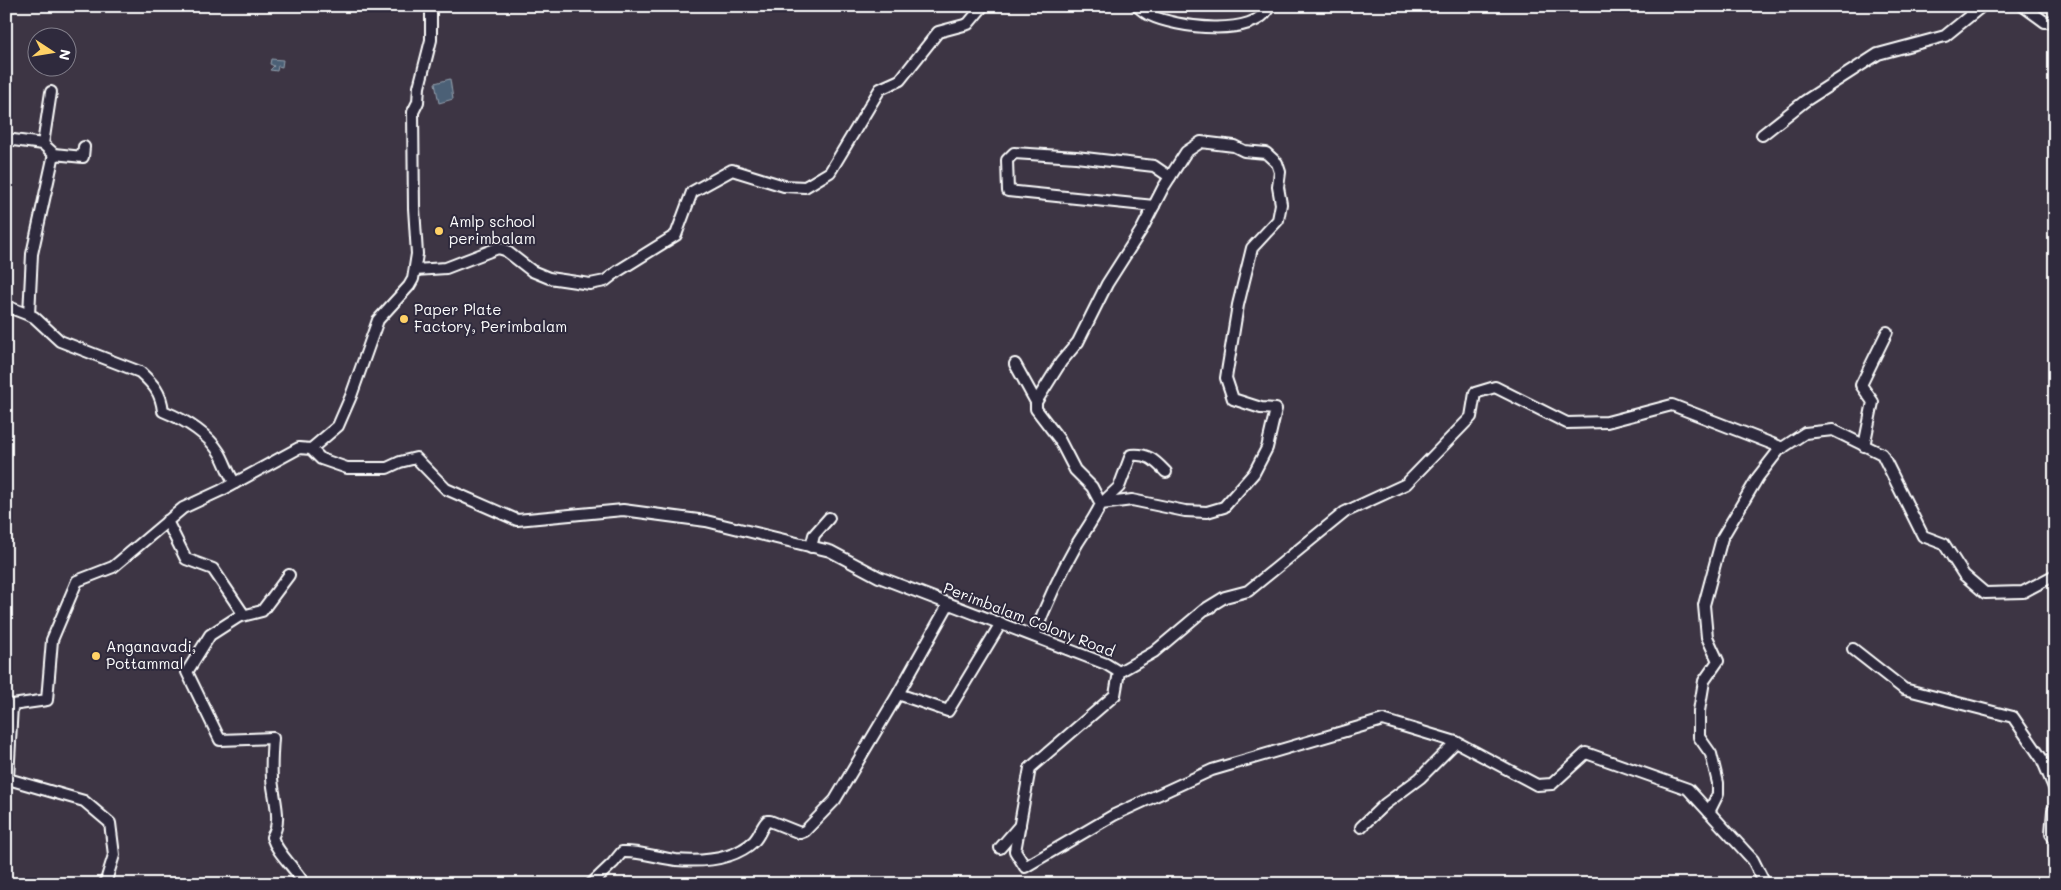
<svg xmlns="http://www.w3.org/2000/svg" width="2061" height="890" viewBox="0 0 2061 890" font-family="Mali,sans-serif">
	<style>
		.water { fill: #4b6076; stroke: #93a0ad }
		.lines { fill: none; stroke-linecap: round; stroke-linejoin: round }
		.minor-casing { stroke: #fff; stroke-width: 14 }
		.minor { stroke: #2f2a3d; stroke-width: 10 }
		.poi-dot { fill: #ffd166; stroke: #2f2a3d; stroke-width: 2 }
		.labels { text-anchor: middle; stroke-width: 4; stroke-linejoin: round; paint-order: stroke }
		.poi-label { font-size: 15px; fill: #fff; stroke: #2f2a3d; text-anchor: start }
		.street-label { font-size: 15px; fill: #fff; stroke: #2f2a3d }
	</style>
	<rect width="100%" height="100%" fill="#3d3544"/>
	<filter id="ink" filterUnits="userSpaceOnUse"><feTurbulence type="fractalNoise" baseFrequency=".02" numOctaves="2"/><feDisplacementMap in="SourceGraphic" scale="10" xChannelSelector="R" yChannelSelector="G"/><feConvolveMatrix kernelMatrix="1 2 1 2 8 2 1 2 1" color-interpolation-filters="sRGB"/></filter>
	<g filter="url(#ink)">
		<g class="water">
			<path d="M271,59l12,1 -1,7 -4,-1 -1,5 -7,-1 4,-4 -4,-2z"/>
			<path d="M450,79l3,20 -14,4 -4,-20z"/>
		</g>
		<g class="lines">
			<g class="minor-casing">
				<g id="minor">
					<path d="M1137,6c4,3 8,7 13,9 24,12 107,24 119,-9"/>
					<path d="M2023,6l22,16 10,-1"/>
					<path d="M51,92l-8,52 11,10"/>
					<path d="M1762,135l43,-34 73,-47 67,-18 37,-30"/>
					<path d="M6,139l37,5"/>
					<path d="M1154,206l-146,-15 -1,-31 7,-7 62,4 78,9 16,11"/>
					<path d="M415,270l31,-2 52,-20 7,2 27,21 17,7 41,6 15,-3 13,-10 58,-36 16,-43 40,-22 52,16 21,1 25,-15 50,-83 20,-9 38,-48 30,-8 15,-18"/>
					<path d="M6,306l28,11 26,24 80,31c13,12 21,20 23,39 22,9 43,21 56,41 6,9 8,20 16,31"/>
					<path d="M29,315l3,-61 22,-100 29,3 1,-10"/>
					<path d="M1015,364l21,38"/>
					<path d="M1864,446l9,-44 -12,-17 26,-53"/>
					<path d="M311,449l27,-23 13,-30 27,-76 31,-34 4,-7 4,-25 -3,-46 -1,-96 5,-10 1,-15 12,-47v-34"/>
					<path d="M1101,504l18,-17 12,-32c17,-2 24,6 35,17"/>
					<path d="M167,521l19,38 27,10 31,46"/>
					<path d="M811,547l3,-12 15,-17"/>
					<path d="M289,575l-27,36 -24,6 -28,18 -23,37 33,68 53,-2c-1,13 -2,27 -1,40 1,18 11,43 0,59 6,18 23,30 32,47"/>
					<path d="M1207,608l18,-11 23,-6 97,-79 61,-28 65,-67 4,-24 20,-6 72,36 40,-1 65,-17 111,43"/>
					<path d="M1034,636c12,-32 26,-62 43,-92 8,-13 17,-25 24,-40l-9,-17 -17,-17 -16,-31 -23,-30v-7l25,-40 17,-20 29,-58 35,-55 21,-41 23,-36 15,-10 33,4 10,5 22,2 11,10 3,9 -2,15 3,17 -3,16 -26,28 -14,57 -12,73 7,21 28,9 15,1 -9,39 -13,25 -30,34 -17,5 -22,-1 -53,-11 -31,4"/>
					<path d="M1853,649l51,40 109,28 29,42 13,31"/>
					<path d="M1119,672l35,-20 50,-42 7,-3"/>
					<path d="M898,694l50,17 53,-88"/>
					<path d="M2055,809l-2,1 -2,24 4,5"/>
					<path d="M1709,812l9,-18v-11l-7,-29 -12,-17v-26l5,-30 14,-20 -11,-24 -3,-32 18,-67 36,-61 21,-27 26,-17 28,-3 49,24 41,82 21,8 20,31 21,18 38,-1 32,-17"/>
					<path d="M1361,827l24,-23 35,-26 36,-36"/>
					<path d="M1000,848l20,-23"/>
					<path d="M105,884l9,-29 -4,-32 -26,-22 -76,-22 4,-74 35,-5 5,-60 25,-59 36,-14 70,-59 39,-18 77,-42 12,1 10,10 26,9h40l13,-6 16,-4 30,31 71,31 106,-10 83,11 124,30 49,26 227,87 13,8 -4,23 -85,73 -15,83 10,16 89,-52 98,-45 171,-50 73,22 81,43 15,-1 34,-31 102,36 65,71 12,24"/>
					<path d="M591,884l22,-21 9,-11c18,-1 36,6 54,8 26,2 58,0 78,-19 6,-6 7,-14 13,-20h3l30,12 5,-2 30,-31 63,-106 50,-89"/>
				</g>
			</g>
			<use href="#minor" class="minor"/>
		</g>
	</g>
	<g class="poi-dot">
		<circle cx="439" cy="231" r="5"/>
		<circle cx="404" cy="319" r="5"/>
		<circle cx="96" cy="656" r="5"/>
	</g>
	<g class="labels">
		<g class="poi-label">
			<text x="449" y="227">Amlp school<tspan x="449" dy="17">perimbalam</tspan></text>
			<text x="414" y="315">Paper Plate<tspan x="414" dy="17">Factory, Perimbalam</tspan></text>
			<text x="106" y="652">Anganavadi,<tspan x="106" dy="17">Pottammal</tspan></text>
		</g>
		<g class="street-label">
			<text transform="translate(1029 620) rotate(21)" y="5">Perimbalam Colony Road</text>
		</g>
	</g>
	<rect width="2061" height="890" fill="none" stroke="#2f2a3d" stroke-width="25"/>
	<rect x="12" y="12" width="2036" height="865" fill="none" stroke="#fff" stroke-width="2" filter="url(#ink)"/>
	<g transform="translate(52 52) rotate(102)"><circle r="24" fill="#2f2a3d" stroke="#827f8b"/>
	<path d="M0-4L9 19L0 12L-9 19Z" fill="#ffd166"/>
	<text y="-8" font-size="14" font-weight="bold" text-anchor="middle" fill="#ffffff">N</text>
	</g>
</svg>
